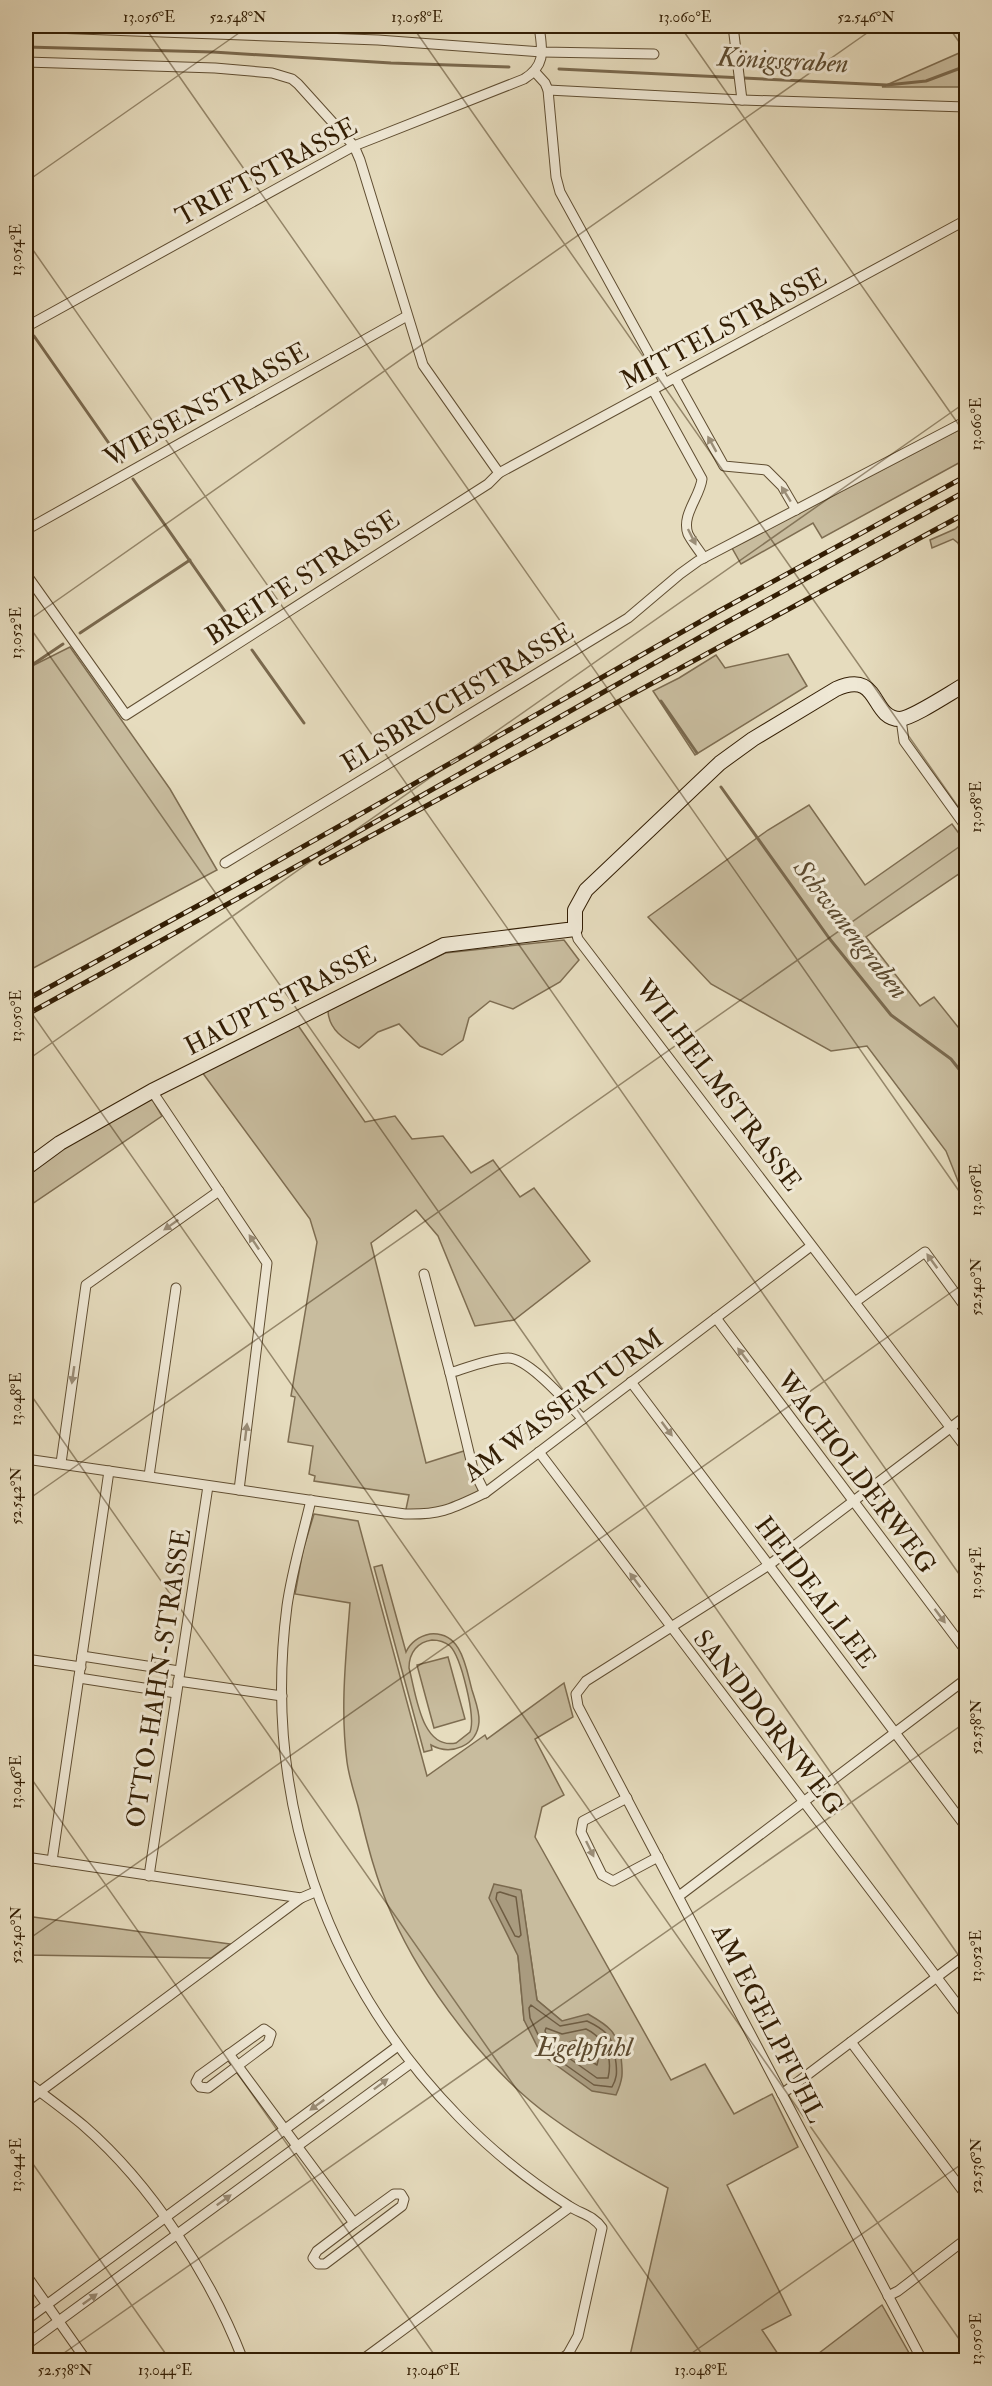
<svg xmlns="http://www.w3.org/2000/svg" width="992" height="2386" viewBox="0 0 992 2386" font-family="'IM FELL Double Pica',serif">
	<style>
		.green { fill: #c8bc9e; stroke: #7e6d51; stroke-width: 1.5; fill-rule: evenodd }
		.water { fill: #a99b7f; stroke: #7a694e; stroke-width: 1.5 }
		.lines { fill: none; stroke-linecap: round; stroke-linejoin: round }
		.shore { stroke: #6e5c42; stroke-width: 1.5 }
		.stream { stroke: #7a694e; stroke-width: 3 }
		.street-casing { stroke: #604e32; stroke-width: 11 }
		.secondary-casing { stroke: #331e04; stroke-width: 16 }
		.street { stroke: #efe8d5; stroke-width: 9 }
		.secondary { stroke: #efe8d5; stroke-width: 14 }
		.rail-casing { stroke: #331e04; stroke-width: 5 }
		.rail { stroke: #efe8d5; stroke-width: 3; stroke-dasharray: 9; stroke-linecap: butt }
		.oneway { fill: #9a8d77 }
		.ticks { fill: none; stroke: #331e04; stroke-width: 1.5; stroke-opacity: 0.45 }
		.labels { text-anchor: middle; stroke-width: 6; stroke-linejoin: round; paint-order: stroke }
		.street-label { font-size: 26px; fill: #331e04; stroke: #efe8d5 }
		.water-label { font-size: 27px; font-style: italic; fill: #5c4a2f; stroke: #efe8d5 }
		.neatline { fill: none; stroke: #331e04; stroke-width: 2 }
		.ticks-label { font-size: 15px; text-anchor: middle; fill: #331e04 }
	</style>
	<rect width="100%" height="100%" fill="#e6dcbe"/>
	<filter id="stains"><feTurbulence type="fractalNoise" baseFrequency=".00333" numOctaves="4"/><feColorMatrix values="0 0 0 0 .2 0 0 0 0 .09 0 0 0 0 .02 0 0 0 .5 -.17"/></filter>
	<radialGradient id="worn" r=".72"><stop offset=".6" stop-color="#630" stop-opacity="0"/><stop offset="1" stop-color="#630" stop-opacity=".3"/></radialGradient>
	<g class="green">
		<path d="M966,50v37h-84z"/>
		<path d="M966,426v33l-144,79 -9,-15 -72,41 -9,-16z"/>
		<path d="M966,520v8l-7,5 7,14v15l-8,-19 -5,-4 -21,9 -2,-8 25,-11z"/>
		<path d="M70,647l100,142 47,81 -191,102v-303z"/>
		<path d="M788,654l19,32 -112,69 -42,-64 26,-13 37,-23 9,13z"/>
		<path d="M809,805l56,80 87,-61 14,19v26l-100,68 54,69 14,-9 32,40v164l-20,-50 -79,-105 -36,5 -120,-67 -63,-67 120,-87z"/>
		<path d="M564,940l15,20 -19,22 -47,27 -23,-8 -21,17 -6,22 -21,15 -22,-9 -21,-22 -21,8 -19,16c-15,-9 -30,-18 -31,-37l117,-58z"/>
		<path d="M295,1021l70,101 30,-6 17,23 31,-3 28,37 22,-13 27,37 14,-9 56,73 -76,59 -39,6 -37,-90 -22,-26 -45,33 55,220 41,-13 18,43 -37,17 -43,4 4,-19 -95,-14 1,-5 -6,-2 4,-28 -25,-4 7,-45 -4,-1 26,-154 -7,-23 -111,-151z"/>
		<path d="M152,1099l10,17 -136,92v-35l39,-27z"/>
		<path d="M314,1514l44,7 69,255 58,-41 2,4 77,-56 9,34 -38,22 29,56 -22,12 -7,30 136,243 34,-16 29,50 38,-20 26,53 -71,38 64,130 -29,15 20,30h-153l39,-172c-40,-22 -80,-44 -117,-71 -62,-44 -129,-133 -159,-202 -16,-35 -25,-72 -34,-109 -4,-14 -9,-29 -11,-44 -7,-53 -1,-107 3,-159l-55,-9 8,-44zM521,1891l16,109 25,21 -38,-1 -6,-64z"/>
		<path d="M382,1565l24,87c4,-9 13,-16 24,-18 32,-3 36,34 42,56 3,10 8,22 7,32 -2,24 -28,34 -48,23l1,5 -8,2 -50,-185zM432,1640c7,0 13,2 18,6 11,11 26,71 20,86l-14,11c-35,7 -40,-50 -47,-75 0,-16 9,-26 23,-28z"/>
		<path d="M448,1657l17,62 -31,9 -17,-63z"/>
		<path d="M26,1916l204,28 -19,14 -185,-3z"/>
		<path d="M882,2305l31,55h-103z"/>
	</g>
	<path class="water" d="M494,1884l27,6 16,110 25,21 26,-7c21,12 30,18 33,43 2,17 2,22 -5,38l-24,-4 -51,-37 -17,-34 -6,-64 -29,-58z"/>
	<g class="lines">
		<g class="shore">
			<path d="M500,1892l16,5 5,38 -2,2 -4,-1 -19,-37 1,-6z"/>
			<path d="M531,2005l29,21 27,-5c23,11 26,17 29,42 1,10 1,15 -4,24l-18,-2 -48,-34 -16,-33 -1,-10z"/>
			<path d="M546,2028l16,6 24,-5c19,9 27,28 22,49h-11l-45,-32 -7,-15z"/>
			<path d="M584,2038c11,5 17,15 13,27l-29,-19 2,-4z"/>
		</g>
		<g class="stream">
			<path d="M26,47l187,5 178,11 118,4"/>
			<path d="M559,69l328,16 39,-4 40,-15"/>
			<path d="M34,336l88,126"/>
			<path d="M133,479l105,151"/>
			<path d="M80,633l110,-73"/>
			<path d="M252,650l52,73"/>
			<path d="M26,669l37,-25"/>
			<path d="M661,701l36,52"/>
			<path d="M721,787l108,151 62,77 60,44 15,19"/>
		</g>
		<g class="street-casing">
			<g id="street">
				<path d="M733,26l9,74"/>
				<path d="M26,27l352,13 164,12 112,2"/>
				<path d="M26,62l189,6 57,5 20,6 6,5 56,62 6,14 63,205 76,108"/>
				<path d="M535,72l10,11 3,7 8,87 4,15 105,191"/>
				<path d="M548,90l194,10 224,7"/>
				<path d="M26,327l328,-181 170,-67c23,-14 18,-30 15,-53"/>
				<path d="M675,378l49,88 42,4 16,16 14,24"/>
				<path d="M653,390l49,89c-2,18 -21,36 -14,55 4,8 11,16 16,24"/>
				<path d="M26,530l381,-214"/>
				<path d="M26,574l100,141 362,-231 11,-11 467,-253"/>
				<path d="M901,719l3,22 62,86"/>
				<path d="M225,863l403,-245 52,-44 18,-13 268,-140"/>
				<path d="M575,929l3,10 388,509"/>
				<path d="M152,1091l115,172 -28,227"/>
				<path d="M424,1274l26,99"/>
				<path d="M855,1302l70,-50 41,56"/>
				<path d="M716,1318l250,333"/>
				<path d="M631,1382l335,445"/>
				<path d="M539,1452l427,564"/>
				<path d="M26,1459l379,55c37,1 48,-6 80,-21l326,-247"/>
				<path d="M61,1463l25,-178 133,-94"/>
				<path d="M149,1476l27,-188"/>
				<path d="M485,1493l-12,-24 -23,-96c16,-5 42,-15 58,-15 21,0 60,46 75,61"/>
				<path d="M311,1500c-8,35 -19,70 -24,106 -25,191 38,374 172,511 31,32 72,65 110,89 12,8 24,9 33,22l-24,108 -10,18 -8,6"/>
				<path d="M82,1656l97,15"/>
				<path d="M26,1659l55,8"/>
				<path d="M79,1678l97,15"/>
				<path d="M178,1681l104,15"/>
				<path d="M627,1798l-44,23 -2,11 21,43 11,6 45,-24"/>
				<path d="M26,1857l275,41 14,-6"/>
				<path d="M52,1861l57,-390"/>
				<path d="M149,1876l59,-390"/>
				<path d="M679,1896l287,-217"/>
				<path d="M264,2029l7,5 -3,9 -60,45 -8,-1 -4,-5 3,-6z"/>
				<path d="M851,2042l115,153"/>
				<path d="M229,2054l125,169 -37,28 -4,7 5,6h7l77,-58 2,-7 -3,-5h-7l-40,29"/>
				<path d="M26,2081c19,15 39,29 58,45 68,59 127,151 159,234"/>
				<path d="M782,2094l184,-139"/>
				<path d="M26,2102l275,-204"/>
				<path d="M26,2275l60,85"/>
				<path d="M888,2296l10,-5 68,-52"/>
				<path d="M26,2320l372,-274"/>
				<path d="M26,2345l385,-282"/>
				<path d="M362,2360l208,-153"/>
				<path d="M922,2360l-344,-654 -2,-12 10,-13 183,-116 197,-149"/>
			</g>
		</g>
		<g class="secondary-casing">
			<path id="secondary" d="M26,1168l34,-25 92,-52 292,-146 131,-16v-19l11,-20 134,-127 33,-24 83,-50c45,-20 34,30 64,30 13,-1 53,-28 66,-35"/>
		</g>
		<use href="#street" class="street"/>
		<use href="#secondary" class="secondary"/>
		<g class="rail-casing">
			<g id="rail">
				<path d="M321,863l645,-350"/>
				<path d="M26,1000l204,-112 489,-277 247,-135"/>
				<path d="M26,1015l298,-164 401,-228 241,-132"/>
			</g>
		</g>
		<use href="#rail" class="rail"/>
	</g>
	<defs><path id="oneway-solid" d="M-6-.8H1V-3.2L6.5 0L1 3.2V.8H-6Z" transform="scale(1.5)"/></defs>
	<g class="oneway">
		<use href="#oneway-solid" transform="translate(712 444) rotate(-119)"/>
		<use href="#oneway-solid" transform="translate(786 494) rotate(-122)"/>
		<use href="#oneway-solid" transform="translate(692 537) rotate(63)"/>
		<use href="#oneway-solid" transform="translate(171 1225) rotate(145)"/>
		<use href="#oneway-solid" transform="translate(254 1242) rotate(-124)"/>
		<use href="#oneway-solid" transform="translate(932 1261) rotate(-126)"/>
		<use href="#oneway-solid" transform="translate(743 1355) rotate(-127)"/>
		<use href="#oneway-solid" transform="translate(73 1375) rotate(98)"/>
		<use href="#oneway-solid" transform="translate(667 1429) rotate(53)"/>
		<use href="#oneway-solid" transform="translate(246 1432) rotate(-83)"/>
		<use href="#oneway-solid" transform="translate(635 1580) rotate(-127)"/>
		<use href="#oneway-solid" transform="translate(940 1616) rotate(53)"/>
		<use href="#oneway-solid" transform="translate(590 1849) rotate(64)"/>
		<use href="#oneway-solid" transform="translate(381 2084) rotate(-37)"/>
		<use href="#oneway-solid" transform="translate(317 2105) rotate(144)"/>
		<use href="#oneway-solid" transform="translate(224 2200) rotate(-36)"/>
		<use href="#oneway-solid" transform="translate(90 2299) rotate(-36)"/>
	</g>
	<path class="ticks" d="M144,26l822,1175M412,26l554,792M680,26l286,409M948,26l18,26M26,182l223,-156M26,240l940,1344M26,622l940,1344M26,622l851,-596M26,1005l940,1344M26,1061l940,-659M26,1388l680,972M26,1501l940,-659M26,1771l412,589M26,1941l940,-659M26,2154l144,206M54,2360l912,-638M682,2360l284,-199"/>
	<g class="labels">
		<g class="street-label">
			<text transform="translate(266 171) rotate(-28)" y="9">TRIFTSTRASSE</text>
			<text transform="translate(723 328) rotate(-28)" y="9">MITTELSTRASSE</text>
			<text transform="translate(206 404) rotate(-29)" y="9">WIESENSTRASSE</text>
			<text transform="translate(302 577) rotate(-33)" y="9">BREITE STRASSE</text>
			<text transform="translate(457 697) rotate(-31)" y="9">ELSBRUCHSTRASSE</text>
			<text transform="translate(280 1000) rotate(-27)" y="9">HAUPTSTRASSE</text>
			<text transform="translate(719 1085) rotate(53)" y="9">WILHELMSTRASSE</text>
			<text transform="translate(563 1405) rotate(-36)" y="9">AM WASSERTURM</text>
			<text transform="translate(857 1472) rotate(53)" y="9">WACHOLDERWEG</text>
			<text transform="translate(816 1592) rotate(53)" y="9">HEIDEALLEE</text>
			<text transform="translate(158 1678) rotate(-81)" y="9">OTTO-HAHN-STRASSE</text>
			<text transform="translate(769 1722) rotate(52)" y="9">SANDDORNWEG</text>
			<text transform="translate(769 2023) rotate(63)" y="9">AM EGELPFUHL</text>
		</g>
		<g class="water-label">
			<text transform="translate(783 60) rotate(3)" y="9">Königsgraben</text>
			<text transform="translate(851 929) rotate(52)" y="9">Schwanengraben</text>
			<text x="584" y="2056">Egelpfuhl</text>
		</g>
	</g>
	<rect width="992" height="2386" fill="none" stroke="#e6dcbe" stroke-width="66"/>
	<rect x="33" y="33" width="926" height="2320" class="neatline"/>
	<g class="ticks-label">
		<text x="149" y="22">13.056°E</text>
		<text x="238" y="22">52.548°N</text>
		<text x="417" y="22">13.058°E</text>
		<text x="685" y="22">13.060°E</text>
		<text x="866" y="22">52.546°N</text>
		<text transform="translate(16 250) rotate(-90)" y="5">13.054°E</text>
		<text transform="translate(976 424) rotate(-90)" y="5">13.060°E</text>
		<text transform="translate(16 633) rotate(-90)" y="5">13.052°E</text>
		<text transform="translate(976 807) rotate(-90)" y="5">13.058°E</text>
		<text transform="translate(16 1016) rotate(-90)" y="5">13.050°E</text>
		<text transform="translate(976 1190) rotate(-90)" y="5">13.056°E</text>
		<text transform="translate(976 1287) rotate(-90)" y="5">52.540°N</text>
		<text transform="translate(16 1399) rotate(-90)" y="5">13.048°E</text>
		<text transform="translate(16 1496) rotate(-90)" y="5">52.542°N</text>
		<text transform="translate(976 1573) rotate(-90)" y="5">13.054°E</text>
		<text transform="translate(976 1727) rotate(-90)" y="5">52.538°N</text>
		<text transform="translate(16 1782) rotate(-90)" y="5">13.046°E</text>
		<text transform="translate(16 1935) rotate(-90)" y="5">52.540°N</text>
		<text transform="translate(976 1956) rotate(-90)" y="5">13.052°E</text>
		<text transform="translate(16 2165) rotate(-90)" y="5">13.044°E</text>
		<text transform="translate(976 2166) rotate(-90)" y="5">52.536°N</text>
		<text transform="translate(976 2339) rotate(-90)" y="5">13.050°E</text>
		<text x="65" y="2375">52.538°N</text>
		<text x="165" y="2375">13.044°E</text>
		<text x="433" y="2375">13.046°E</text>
		<text x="701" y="2375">13.048°E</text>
	</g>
	<rect width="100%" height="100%" filter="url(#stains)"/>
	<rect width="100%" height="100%" fill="url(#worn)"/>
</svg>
